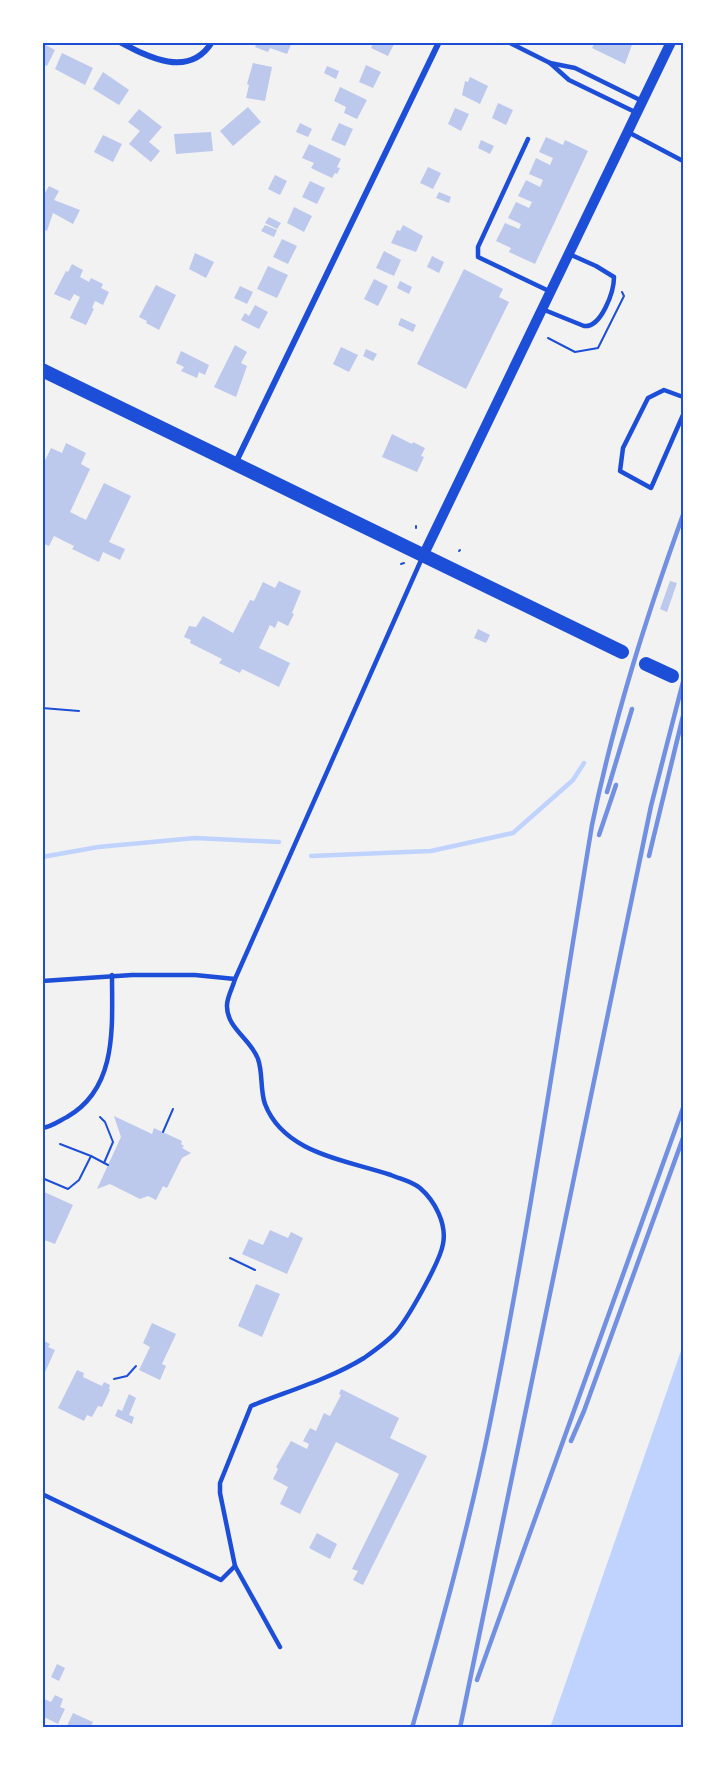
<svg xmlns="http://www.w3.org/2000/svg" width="725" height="1770" viewBox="0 0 725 1770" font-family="'Public Sans',sans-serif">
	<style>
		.water { fill: #bfd3fe }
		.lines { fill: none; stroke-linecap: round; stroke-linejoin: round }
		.stream { stroke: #bfd3fe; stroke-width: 4.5 }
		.building { fill: #bdc9ec }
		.path { stroke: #1d4ed8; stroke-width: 2 }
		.service { stroke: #1d4ed8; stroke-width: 4.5 }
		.minor { stroke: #1d4ed8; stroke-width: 6 }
		.tertiary { stroke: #1d4ed8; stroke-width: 10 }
		.primary { stroke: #1d4ed8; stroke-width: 14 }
		.rail { stroke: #7290e2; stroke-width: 4.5 }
		.neatline { fill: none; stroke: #1d4ed8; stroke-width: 2 }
	</style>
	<rect width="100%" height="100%" fill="#f2f2f2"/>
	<path class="water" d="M683,1345v383h-133z"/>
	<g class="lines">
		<g class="stream">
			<path d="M311,856l120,-5 82,-18 60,-53 11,-17"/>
			<path d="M42,857l56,-10 97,-9 84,4"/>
		</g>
	</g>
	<g class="building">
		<path d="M257,42h35l-5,12 -17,-6 -2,4 -13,-5z"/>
		<path d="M374,42h21l-7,14 -17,-8z"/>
		<path d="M595,42h38l-8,22 -33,-16z"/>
		<path d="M42,43l13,7 -8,16 -5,-3z"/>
		<path d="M62,53l31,15 -8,17 -30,-16z"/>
		<path d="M253,63l19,4 -7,34 -19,-3 3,-13 -2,-1z"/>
		<path d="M366,65l15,7 -8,16 -14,-6z"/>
		<path d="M327,66l12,5 -3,8 -12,-6z"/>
		<path d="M103,72l26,18 -10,15 -26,-16z"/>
		<path d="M470,77l18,9 -8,18 -18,-9 3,-14 3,1z"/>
		<path d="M340,87l27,13 -10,19 -13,-6 2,-6 -12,-6z"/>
		<path d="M498,103l15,7 -7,15 -14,-7z"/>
		<path d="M248,107l13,15 -28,24 -13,-15z"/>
		<path d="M455,108l14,6 -8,17 -13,-7z"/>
		<path d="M139,109l23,18 -13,15 11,9 -9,11 -22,-18 11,-13 -12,-9z"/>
		<path d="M300,123l12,6 -4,8 -12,-5z"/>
		<path d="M339,123l14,6 -8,17 -14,-6z"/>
		<path d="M211,132l2,19 -37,3 -2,-20z"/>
		<path d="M103,135l19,9 -9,18 -19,-10z"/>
		<path d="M546,137l17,8 2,-5 23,11 -53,113 -26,-12 2,-4 -15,-7 9,-18 14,6 2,-5 -13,-6 8,-16 13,6 3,-6 -14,-6 8,-16 14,7 3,-7 -14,-6 7,-16 14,7 3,-7 -14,-6z"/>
		<path d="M481,140l13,6 -4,8 -12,-6z"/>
		<path d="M309,144l32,15 -4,8 3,1 -3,6 -2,-1 -3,5 -21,-10 3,-5 -12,-5z"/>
		<path d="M428,167l13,6 -8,16 -13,-6z"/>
		<path d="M275,175l12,6 -7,14 -12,-6z"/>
		<path d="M310,181l15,7 -8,16 -15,-7z"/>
		<path d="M49,186l10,5 -5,9 26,10 -7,14 -20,-11 -6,18 -5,-2v-31z"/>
		<path d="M439,192l12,5 -2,6 -13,-5z"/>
		<path d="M294,207l18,9 -8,16 -17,-9z"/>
		<path d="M269,217l12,6 -4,6 -12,-6z"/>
		<path d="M265,225l12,5 -3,7 -13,-6z"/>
		<path d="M403,225l20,11 -7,16 -25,-9 6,-13 3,1z"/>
		<path d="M282,239l15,7 -9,18 -15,-7z"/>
		<path d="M384,251l17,9 -7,16 -18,-8z"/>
		<path d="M195,253l19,9 -8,16 -17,-9z"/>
		<path d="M432,256l12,6 -5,11 -12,-6z"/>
		<path d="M72,264l11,6 -3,7 9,5 2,-4 12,6 -2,4 8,4 -6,13 -8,-4 -3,7 2,1 -8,16 -16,-7 10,-21 -6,-3 -4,7 -16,-7 12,-23 2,1z"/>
		<path d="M268,266l20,9 -11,23 -20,-9z"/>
		<path d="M464,269l39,20 -4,8 10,5 -43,87 -49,-25z"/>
		<path d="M374,279l14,7 -10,20 -14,-7z"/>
		<path d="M400,281l12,6 -3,7 -12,-6z"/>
		<path d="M156,285l20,10 -17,35 -13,-7 1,-2 -8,-4z"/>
		<path d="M240,286l13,6 -6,12 -13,-6z"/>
		<path d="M255,305l13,7 -9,17 -18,-9 4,-7 4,3z"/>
		<path d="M401,318l15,7 -3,7 -15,-7z"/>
		<path d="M235,345l12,7 -6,11 6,3 -11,31 -22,-10z"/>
		<path d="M341,347l17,8 -9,17 -16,-8z"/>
		<path d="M366,349l11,5 -4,7 -10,-5z"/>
		<path d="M181,351l28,14 -4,10 -6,-3 -2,6 -16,-7 3,-4 -8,-4z"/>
		<path d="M392,434l20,10 1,-2 12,6 -4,8 3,1 -7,15 -35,-15z"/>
		<path d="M66,443l20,10 -5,11 9,5 -20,43 16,8 18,-37 27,13 -22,46 16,7 -5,11 -17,-8 -4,10 -27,-13 2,-3 -20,-10 -5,10 -7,-3v-76l9,-19 11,5z"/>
		<path d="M279,581l22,10 -9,22 2,1 -6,12 -10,-5 -3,7 -5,-3 -11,23 31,15 -11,24 -37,-18 -2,4 -21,-10 3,-4 -32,-16 1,-3 -7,-3 5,-11 7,1 7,-11 30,17 17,-33 4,1 9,-19 12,6z"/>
		<path d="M670,581l7,2 -10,29 -7,-3z"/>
		<path d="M478,629l12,6 -4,8 -12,-5z"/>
		<path d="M114,1116l38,18 2,-6 28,13 -1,3 3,2 -2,2 9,5 -9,5 -15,30 -4,-2 -7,14 -8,-4 -8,3 -30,-15 -13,5 24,-52z"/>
		<path d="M42,1191l31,14 -18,39 -13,-5z"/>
		<path d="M270,1230l18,8 3,-6 12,6 -16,36 -45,-20 7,-15 14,6z"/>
		<path d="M256,1284l24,10 -18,43 -24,-11z"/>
		<path d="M152,1323l24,11 -14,30 4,2 -6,14 -21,-10 11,-23 -7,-4z"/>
		<path d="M42,1340l8,4 -2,3 7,3 -13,29z"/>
		<path d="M77,1370l7,3 -1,4 19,9 2,-4 6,3 -1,4 1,1 -8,17 -4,-1 -6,11 -5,-2 -3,6 -26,-13z"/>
		<path d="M341,1389l58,29 -9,20 37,18 -64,129 -10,-5 5,-9 -6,-2 47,-95 -63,-32 -36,72 -20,-10 8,-17 -15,-8 5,-10 -2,-2 15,-26 16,8 2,-5 -6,-3 7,-13 6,3 8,-18 6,3 11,-21 -2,-1z"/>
		<path d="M129,1394l7,4 -7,17 5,2 -2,7 -17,-8 3,-7 4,2z"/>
		<path d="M317,1533l20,11 -7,15 -21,-11z"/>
		<path d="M57,1664l8,4 -6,13 -8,-4z"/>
		<path d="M55,1695l8,4 -3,8 5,2 -7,15 -16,-8 2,-17 7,3z"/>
		<path d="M73,1713l20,9 -3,6h-24z"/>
	</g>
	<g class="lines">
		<g class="path">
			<path d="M548,338l27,14 23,-4 26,-52 -2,-4"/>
			<path d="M416,526v2"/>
			<path d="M459,551l1,-1"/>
			<path d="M401,564l3,-1"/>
			<path d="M42,708l37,3"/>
			<path d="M100,1117l5,5 8,20 -9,21"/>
			<path d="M163,1132l10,-23"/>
			<path d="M91,1156l17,9"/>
			<path d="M42,1178l26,11 11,-9 12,-24 -31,-12"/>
			<path d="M230,1258l25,12"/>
			<path d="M114,1379l13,-3 9,-10"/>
		</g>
		<g class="service">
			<path d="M508,42l42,21 25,5 67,33"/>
			<path d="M550,63l19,17 66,32"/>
			<path d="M628,132l55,29"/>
			<path d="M528,139l-50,108v10l73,35"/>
			<path d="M542,309l42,17c17,2 30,-34 30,-49l-18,-11 -27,-12"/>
			<path d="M683,397l-19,-7 -16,8 -25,50 -3,23 31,17 32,-73"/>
			<path d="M42,981l90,-6h63l40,4"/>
			<path d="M42,1128c9,-1 17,-7 25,-11 51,-29 45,-91 45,-142"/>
			<path d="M42,1494l179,86 14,-14"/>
			<path d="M280,1647l-45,-81 -15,-73v-10l31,-77c37,-15 79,-27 113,-48 10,-7 24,-17 32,-26 12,-14 44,-70 47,-88 4,-20 -8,-43 -23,-56 -9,-7 -20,-9 -29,-13 -44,-15 -107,-21 -126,-71 -5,-14 -2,-31 -7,-45 -7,-20 -32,-31 -31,-54 0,-8 6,-18 8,-26l187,-421"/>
		</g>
		<g class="minor">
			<path d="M120,42c28,15 69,37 92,0"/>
			<path d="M235,464l204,-422"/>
		</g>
		<path class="tertiary" d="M423,556l248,-514"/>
		<g class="primary">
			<path d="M42,370l580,282"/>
			<path d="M646,664l26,12"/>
		</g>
		<g class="rail">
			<path d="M607,792l25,-83"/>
			<path d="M599,835l17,-50"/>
			<path d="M649,856l34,-140"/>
			<path d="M571,1441l13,-30 99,-273"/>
			<path d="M477,1680l206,-572"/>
			<path d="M412,1728c29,-101 57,-202 78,-305 40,-198 69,-399 102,-598 22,-107 54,-207 91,-310"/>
			<path d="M460,1728l191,-922 32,-124"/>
		</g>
	</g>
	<rect width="725" height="1770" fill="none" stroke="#ffffff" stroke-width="87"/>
	<rect x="44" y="44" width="638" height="1682" class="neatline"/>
</svg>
